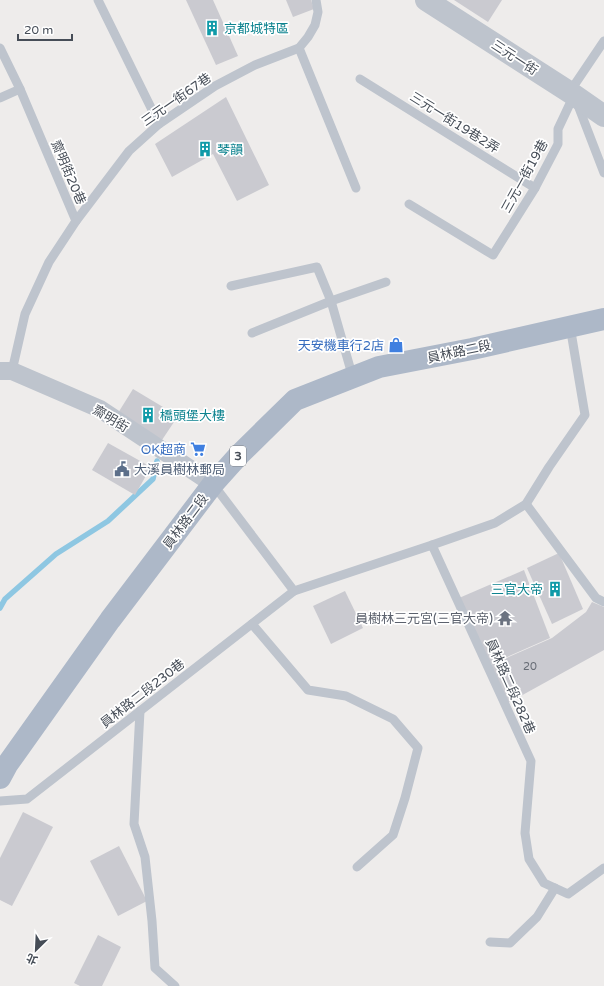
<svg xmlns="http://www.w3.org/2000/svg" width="604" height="986" viewBox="0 0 604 986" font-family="'Varela Round','Noto Sans TC',sans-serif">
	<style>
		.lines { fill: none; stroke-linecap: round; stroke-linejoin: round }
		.stream { stroke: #8ec7e2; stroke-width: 5.5 }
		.building { fill: #cacad0 }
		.service { stroke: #bec4cd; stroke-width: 9 }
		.minor { stroke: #bec4cd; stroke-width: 18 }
		.tertiary { stroke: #bec4cd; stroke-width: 22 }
		.primary { stroke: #adb8c8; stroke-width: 22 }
		.labels { text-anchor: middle; stroke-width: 3.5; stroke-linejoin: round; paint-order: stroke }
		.number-label { font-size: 11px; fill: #676c75 }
		.shield { fill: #fff; stroke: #7e8289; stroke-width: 1 }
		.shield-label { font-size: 12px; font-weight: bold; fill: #464d57 }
		.culture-label { font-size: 13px; fill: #0d838f; stroke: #fff; text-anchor: start }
		.street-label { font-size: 13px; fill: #464d57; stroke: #fff }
		.shop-label { font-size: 13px; fill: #366cbe; stroke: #fff; text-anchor: end }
		.service-label { font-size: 13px; fill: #4e5e75; stroke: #fff; text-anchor: start }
		.worship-label { font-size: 13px; fill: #5b616d; stroke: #fff; text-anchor: end }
	</style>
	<rect width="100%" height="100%" fill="#eeeceb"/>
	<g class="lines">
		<path class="stream" d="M0,608l5,-9 51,-45 52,-33 45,-42 4,-18"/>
	</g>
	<g class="building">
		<path d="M186,0h27l25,56 -22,9z"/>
		<path d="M286,0h25l3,9 -21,8z"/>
		<path d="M454,0h48l-14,22z"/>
		<path d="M226,97l43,88 -32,16 -24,-47 -41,23 -17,-33z"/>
		<path d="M133,389l45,27 -16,24 -44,-27z"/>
		<path d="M108,443l43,24 -16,28 -43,-25z"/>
		<path d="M559,553l24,56 -31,15 -25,-56z"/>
		<path d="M524,570l26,68 -61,27 -30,-67z"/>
		<path d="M345,591l18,37 -32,16 -18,-38z"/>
		<path d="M592,602l12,5v43l-96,53 -20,-37 64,-28 34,-26z"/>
		<path d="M23,812l30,15 -41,79 -12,-6v-42z"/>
		<path d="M119,846l28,55 -29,15 -28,-55z"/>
		<path d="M98,935l23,12 -19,39h-22l-6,-3z"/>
	</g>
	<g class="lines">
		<g class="service">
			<path d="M98,0l61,124"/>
			<path d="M604,41l-31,46 1,8 30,78"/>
			<path d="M0,48l20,41"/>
			<path d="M299,48l57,140"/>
			<path d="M360,79l175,109"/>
			<path d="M0,98l20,-9 56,132 -27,41 -24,52 -13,57"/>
			<path d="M409,204l84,51 42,-67 23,-44v-15l16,-34"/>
			<path d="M76,221l53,-70 30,-27 56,-38 40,-21 44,-17 9,-11 7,-12 3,-13 -2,-12"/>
			<path d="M231,286l86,-19 14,34 22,77"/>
			<path d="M252,333l79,-32 55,-19"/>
			<path d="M213,484l81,107 138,-46 99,216 -6,72 4,26 15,24 24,11 36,-26"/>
			<path d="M526,504l70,94 8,4"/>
			<path d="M432,545l63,-22 31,-19 23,-37 36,-52 -15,-89"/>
			<path d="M252,624l56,66 38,6 47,23 25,29 -13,50 -12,37 -36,32"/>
			<path d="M140,711l-6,113 11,33 7,64 3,47 20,18"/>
			<path d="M0,801l27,-2 267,-208"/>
			<path d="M490,942l20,1 27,-26 18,-29"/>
		</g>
		<path class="minor" d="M0,371h12l88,38 113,75"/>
		<path class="tertiary" d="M426,0l148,95 30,21"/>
		<path class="primary" d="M0,778l7,-13 103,-145 103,-136 26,-29 56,-55 84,-33 93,-18 132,-30"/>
	</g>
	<defs>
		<g id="building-bare" transform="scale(1.2)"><path d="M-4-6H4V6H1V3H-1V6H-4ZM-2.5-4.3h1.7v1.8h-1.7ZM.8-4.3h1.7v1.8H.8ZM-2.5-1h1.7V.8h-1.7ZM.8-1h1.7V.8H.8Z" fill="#0f9aa8" stroke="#fff" stroke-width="2.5" paint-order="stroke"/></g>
		<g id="shop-bare" transform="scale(1.2)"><path d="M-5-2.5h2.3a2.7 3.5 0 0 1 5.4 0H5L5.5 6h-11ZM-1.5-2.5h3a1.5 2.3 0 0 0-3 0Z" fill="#3f7fe0" stroke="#fff" stroke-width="2.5" paint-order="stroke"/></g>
		<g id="supermarket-bare" transform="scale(1.2)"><path d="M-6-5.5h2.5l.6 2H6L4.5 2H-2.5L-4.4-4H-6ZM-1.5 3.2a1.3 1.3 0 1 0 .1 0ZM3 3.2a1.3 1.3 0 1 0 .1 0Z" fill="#3f7fe0" stroke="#fff" stroke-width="2.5" paint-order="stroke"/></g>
		<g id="civic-bare" transform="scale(1.2)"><path d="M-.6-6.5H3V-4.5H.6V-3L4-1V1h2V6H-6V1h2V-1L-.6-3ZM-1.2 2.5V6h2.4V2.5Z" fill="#5c6f8a" stroke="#fff" stroke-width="2.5" paint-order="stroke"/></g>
		<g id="temple-bare" transform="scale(1.2)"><path d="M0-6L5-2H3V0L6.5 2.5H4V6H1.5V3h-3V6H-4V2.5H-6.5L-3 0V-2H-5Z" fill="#6b7280" stroke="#fff" stroke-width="2.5" paint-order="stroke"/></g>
	</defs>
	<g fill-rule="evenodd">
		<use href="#building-bare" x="212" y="28"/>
		<use href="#building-bare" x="205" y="149"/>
		<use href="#shop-bare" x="396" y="345"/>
		<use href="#building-bare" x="148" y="415"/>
		<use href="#supermarket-bare" x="198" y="449"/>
		<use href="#civic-bare" x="122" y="469"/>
		<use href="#building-bare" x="555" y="589"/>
		<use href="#temple-bare" x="505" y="618"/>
	</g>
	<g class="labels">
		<g class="number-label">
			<text x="530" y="670">20</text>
		</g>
		<rect class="shield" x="230" y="446" width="16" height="20" rx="3"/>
		<g class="shield-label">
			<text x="238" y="460">3</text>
		</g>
		<g class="culture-label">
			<text x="224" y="33">京都城特區</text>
			<text x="217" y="154">琴韻</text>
			<text x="160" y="420">橋頭堡大樓</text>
			<text x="543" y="594" text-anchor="end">三官大帝</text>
		</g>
		<g class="street-label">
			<text transform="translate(515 57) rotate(33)" y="5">三元一街</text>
			<text transform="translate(176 99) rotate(-35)" y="5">三元一街67巷</text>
			<text transform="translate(455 122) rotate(32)" y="5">三元一街19巷2弄</text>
			<text transform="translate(69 172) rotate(67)" y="5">齋明街20巷</text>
			<text transform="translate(524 176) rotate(-61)" y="5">三元一街19巷</text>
			<text transform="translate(459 351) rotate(-12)" y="5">員林路二段</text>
			<text transform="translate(111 418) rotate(31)" y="5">齋明街</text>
			<text transform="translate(185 521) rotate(-53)" y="5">員林路二段</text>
			<text transform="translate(511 686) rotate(66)" y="5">員林路二段282巷</text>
			<text transform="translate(142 693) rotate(-38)" y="5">員林路二段230巷</text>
		</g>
		<g class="shop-label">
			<text x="384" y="350">天安機車行2店</text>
			<text x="186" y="454">OK超商</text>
		</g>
		<g class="service-label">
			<text x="134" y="474">大溪員樹林郵局</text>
		</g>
		<g class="worship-label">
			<text x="493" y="623">員樹林三元宮(三官大帝)</text>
		</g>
	</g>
	<g transform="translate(36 950) rotate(204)" stroke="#ffffff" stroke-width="3" paint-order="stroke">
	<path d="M0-3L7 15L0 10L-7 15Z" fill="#464d57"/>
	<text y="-6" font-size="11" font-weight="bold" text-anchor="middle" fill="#464d57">北</text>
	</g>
	<path d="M18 34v6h54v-6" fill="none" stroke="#464d57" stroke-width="2"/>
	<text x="24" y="34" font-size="12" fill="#464d57" stroke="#ffffff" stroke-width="3" paint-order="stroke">20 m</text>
</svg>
